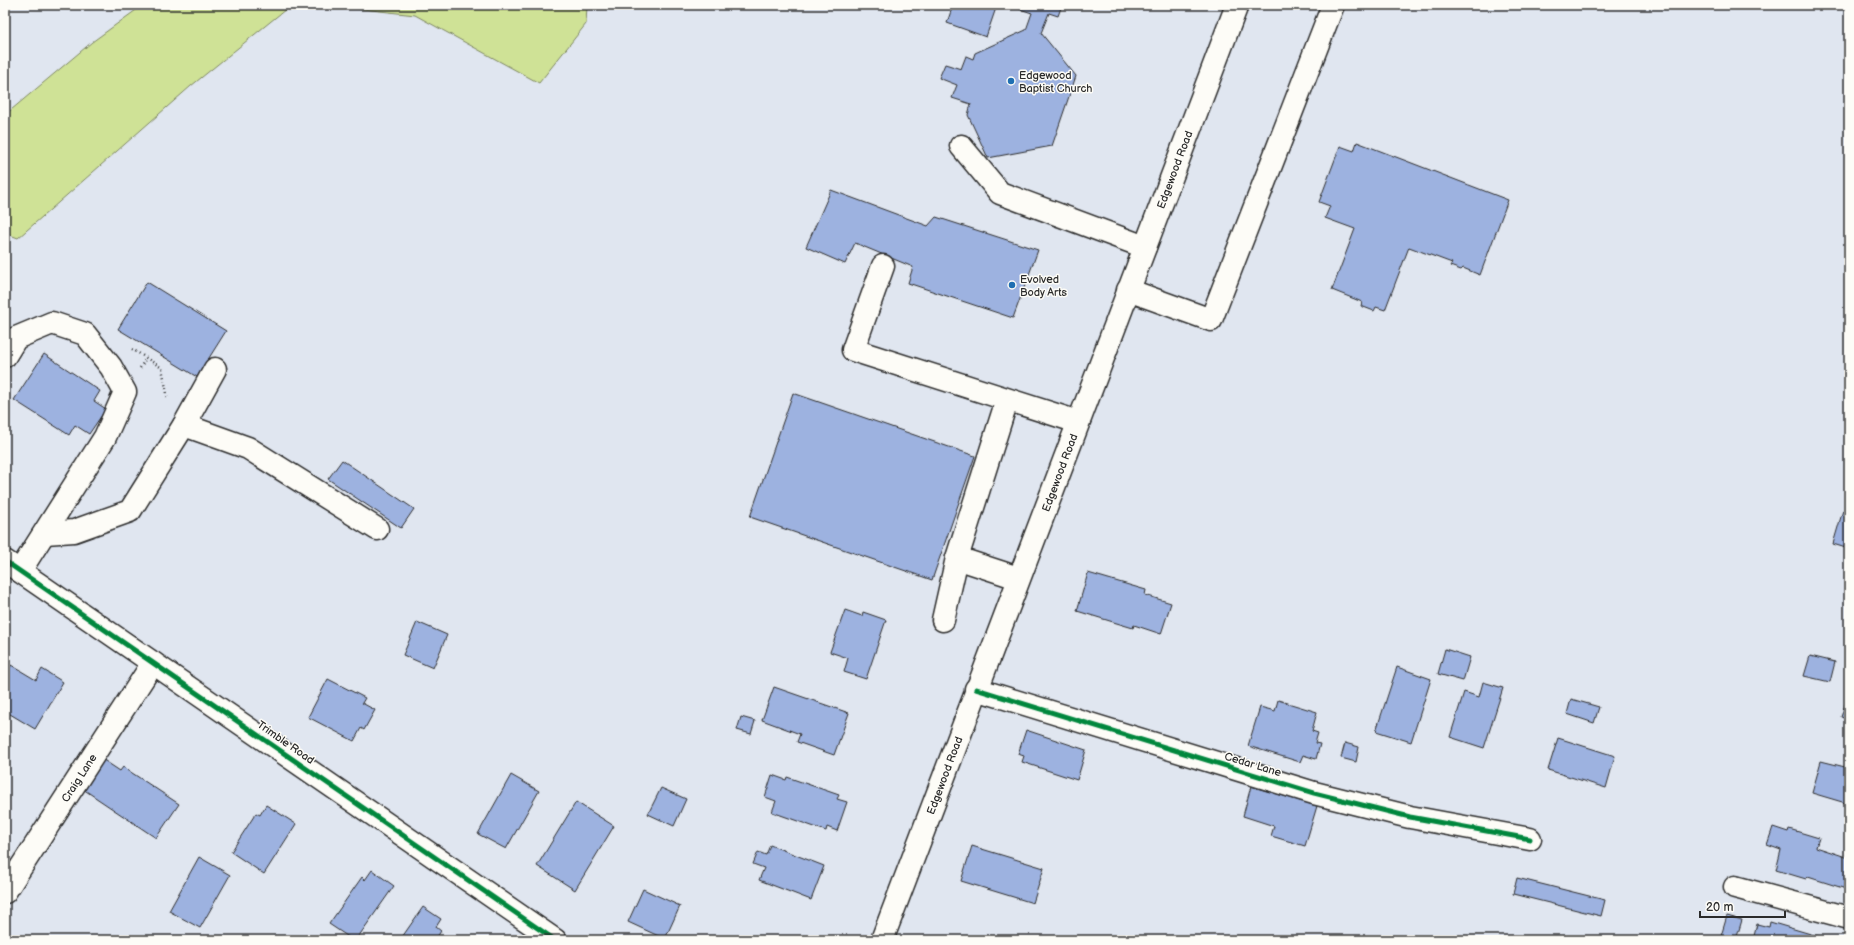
<svg xmlns="http://www.w3.org/2000/svg" width="1854" height="945" viewBox="0 0 1854 945" font-family="'Balsamiq Sans',sans-serif">
	<style>
		.green { fill: #cfe296; stroke: #7d8660 }
		.building { fill: #9db2e0; stroke: #2b2b2b }
		.lines { fill: none; stroke-linecap: round; stroke-linejoin: round }
		.minor-casing { stroke: #2b2b2b; stroke-width: 25 }
		.major-casing { stroke: #2b2b2b; stroke-width: 25 }
		.path { stroke: #2b2b2b; stroke-width: 2.5; stroke-dasharray: 1 3; stroke-linecap: butt }
		.minor { stroke: #fdfcf7; stroke-width: 22 }
		.major { stroke: #fdfcf7; stroke-width: 22 }
		.cycleway-casing { stroke: #fdfcf7; stroke-width: 8 }
		.cycleway { stroke: #00873e; stroke-width: 5 }
		.poi-dot { fill: #1f6fb2; stroke: #fdfcf7; stroke-width: 1.5 }
		.labels { text-anchor: middle; stroke-width: 3; stroke-linejoin: round; paint-order: stroke }
		.poi-label { font-size: 11px; fill: #2b2b2b; stroke: #fdfcf7; text-anchor: start }
		.street-label { font-size: 11px; fill: #2b2b2b; stroke: #fdfcf7 }
	</style>
	<rect width="100%" height="100%" fill="#e0e6f0"/>
	<filter id="ink" filterUnits="userSpaceOnUse"><feTurbulence type="fractalNoise" baseFrequency=".025" numOctaves="2"/><feDisplacementMap in="SourceGraphic" scale="8" xChannelSelector="R" yChannelSelector="G"/><feConvolveMatrix kernelMatrix="1 2 1 2 8 2 1 2 1" color-interpolation-filters="sRGB"/></filter>
	<g filter="url(#ink)">
		<g class="green">
			<path d="M143,5h148l-100,81 -173,152 -13,-5v-118l87,-73z"/>
			<path d="M327,5h260l-1,19 -47,59 -124,-68z"/>
		</g>
		<g class="building">
			<path d="M953,5h44l-11,32 -39,-14z"/>
			<path d="M1008,5h54l-4,11 -9,-3 -8,20 35,43 -24,70 -64,12 -20,-43 3,-11 -19,-6 5,-13 -18,-7 6,-14 16,5 5,-13 7,3 2,-6 51,-23 6,-17z"/>
			<path d="M1357,142l151,58 -28,75 -17,-7 -2,2 -11,-4 2,-3 -43,-16 -24,63 -9,-3 -2,4 -13,-5 1,-4 -30,-12 23,-61 -30,-11 5,-12 -11,-4 21,-56 14,5z"/>
			<path d="M831,190l97,36 8,-9 102,33 -25,68 -105,-35 5,-16 -58,-24 -10,21 -39,-17z"/>
			<path d="M147,282l79,49 -29,46 -79,-48z"/>
			<path d="M44,354l56,37 -6,10 12,8 -17,25 -14,-9 -6,10 -55,-35z"/>
			<path d="M793,393l182,63 -43,124 -182,-63z"/>
			<path d="M342,460l72,49 -13,19 -73,-49z"/>
			<path d="M1843,510l6,2v37l-16,-5z"/>
			<path d="M1088,573l58,17 -1,5 26,8 -10,31 -27,-9 -1,3 -56,-17z"/>
			<path d="M845,610l17,6 1,-4 23,8 -20,59 -22,-7 4,-14 -18,-6z"/>
			<path d="M417,622l30,13 -14,33 -30,-13z"/>
			<path d="M1445,649l25,8 -7,24 -25,-7z"/>
			<path d="M1810,656l25,6 -5,20 -26,-6z"/>
			<path d="M11,665l25,15 6,-11 21,13 -28,47 -30,-18v-35z"/>
			<path d="M1397,667l34,12 -20,63 -35,-11z"/>
			<path d="M328,679l37,19 -3,5 13,7 -11,20 -3,-2 -7,13 -46,-24z"/>
			<path d="M1483,682l20,6 -19,60 -34,-11 14,-45 15,5z"/>
			<path d="M774,687l75,26 -15,42 -37,-13 3,-8 -38,-14z"/>
			<path d="M1849,693v27l-8,-3z"/>
			<path d="M1571,699l28,8 -5,16 -27,-9z"/>
			<path d="M1278,700l39,12 -5,19 6,2 -3,10 5,1 -4,15 -13,-4 -3,7 -52,-16 12,-39 15,4z"/>
			<path d="M741,717l14,4 -4,13 -14,-4z"/>
			<path d="M1026,730l60,20 -9,30 -55,-18 2,-6 -6,-2z"/>
			<path d="M1558,738l57,18 -9,32 -58,-18z"/>
			<path d="M1345,743l14,4 -3,15 -15,-4z"/>
			<path d="M96,755l24,16 3,-4 56,37 -23,34 -79,-53z"/>
			<path d="M1821,761l28,7v36l-37,-11z"/>
			<path d="M511,775l28,16 -33,58 -28,-15z"/>
			<path d="M772,775l14,5 1,-3 52,18 -2,4 10,3 -10,29 -10,-4 -1,4 -54,-19 4,-11 -11,-4z"/>
			<path d="M1251,786l66,20 -12,40 -34,-10 3,-10 -31,-10z"/>
			<path d="M661,788l25,11 -12,27 -26,-12z"/>
			<path d="M576,802l38,24 -39,64 -38,-24z"/>
			<path d="M266,805l30,19 -32,50 -33,-22 25,-39 4,2z"/>
			<path d="M1773,827l15,5 1,-3 30,9 -3,9 33,11v27h-2l-1,4 -38,-12 -2,2 -30,-9 5,-20 -14,-5z"/>
			<path d="M770,845l54,21 -13,34 -52,-20 5,-12 -11,-4 5,-12 8,3z"/>
			<path d="M972,846l72,22 -11,35 -72,-22z"/>
			<path d="M199,857l31,18 -30,53 -31,-17z"/>
			<path d="M372,870l22,16 -38,54h-3l-24,-16 33,-47 3,3z"/>
			<path d="M1517,878l88,22 -4,16 -88,-22z"/>
			<path d="M643,889l37,17 -15,33 -37,-17z"/>
			<path d="M423,907l18,12 -5,8 5,4 -6,9h-35z"/>
			<path d="M1727,916l15,4 -6,20 -15,-4z"/>
			<path d="M1770,922l61,18h-78l4,-16 12,3z"/>
		</g>
		<g class="lines">
			<g class="minor-casing">
				<g id="minor">
					<path d="M961,146l39,47 145,54"/>
					<path d="M883,266l-30,84 225,72"/>
					<path d="M1128,290l83,30 122,-315"/>
					<path d="M5,356l11,-18 36,-15 33,11 26,33 14,25 -20,45 -85,134"/>
					<path d="M1007,400l-50,158 61,20"/>
					<path d="M184,425l31,-56"/>
					<path d="M45,533l29,-2 56,-20 54,-86 64,23 129,81"/>
					<path d="M5,561l550,379"/>
					<path d="M943,620l14,-62"/>
					<path d="M976,689l338,104 96,24 120,22"/>
					<path d="M1735,887l114,31"/>
					<path id="s1" d="M5,892l148,-229"/>
				</g>
			</g>
			<g class="major-casing">
				<g id="major">
					<path id="s2" d="M882,940l355,-935"/>
				</g>
			</g>
			<g class="path">
				<path d="M132,349l30,19 6,31"/>
				<path d="M140,368l6,-10"/>
			</g>
			<use href="#minor" class="minor"/>
			<use href="#major" class="major"/>
			<g class="cycleway-casing">
				<g id="cycleway">
					<path d="M5,561l550,379"/>
					<path d="M976,689l338,104 96,24 120,22"/>
				</g>
			</g>
			<use href="#cycleway" class="cycleway"/>
		</g>
	</g>
	<g class="poi-dot">
		<circle cx="1011" cy="81" r="4"/>
		<circle cx="1012" cy="285" r="4"/>
	</g>
	<g class="labels">
		<g class="poi-label">
			<text x="1019" y="79">Edgewood<tspan x="1019" dy="13">Baptist Church</tspan></text>
			<text x="1020" y="283">Evolved<tspan x="1020" dy="13">Body Arts</tspan></text>
		</g>
		<g class="street-label">
			<text dy="4" stroke="none"><textPath href="#s2" startOffset="824">Edgewood Road</textPath></text>
			<text dy="4" stroke="none"><textPath href="#s2" startOffset="500">Edgewood Road</textPath></text>
			<text transform="translate(286 742) rotate(35)" y="4">Trimble Road</text>
			<text transform="translate(1253 764) rotate(17)" y="4">Cedar Lane</text>
			<text dy="4" stroke="none"><textPath href="#s2" startOffset="176">Edgewood Road</textPath></text>
			<text dy="4" stroke="none"><textPath href="#s1" startOffset="136">Craig Lane</textPath></text>
		</g>
	</g>
	<rect width="1854" height="945" fill="none" stroke="#fdfcf7" stroke-width="20"/>
	<rect x="10" y="10" width="1834" height="925" fill="none" stroke="#2b2b2b" stroke-width="1.5" filter="url(#ink)"/>
	<path d="M1700 911v6h85v-6" fill="none" stroke="#2b2b2b" stroke-width="2"/>
	<text x="1706" y="911" font-size="12" fill="#2b2b2b" stroke="#fdfcf7" stroke-width="3" paint-order="stroke">20 m</text>
</svg>
